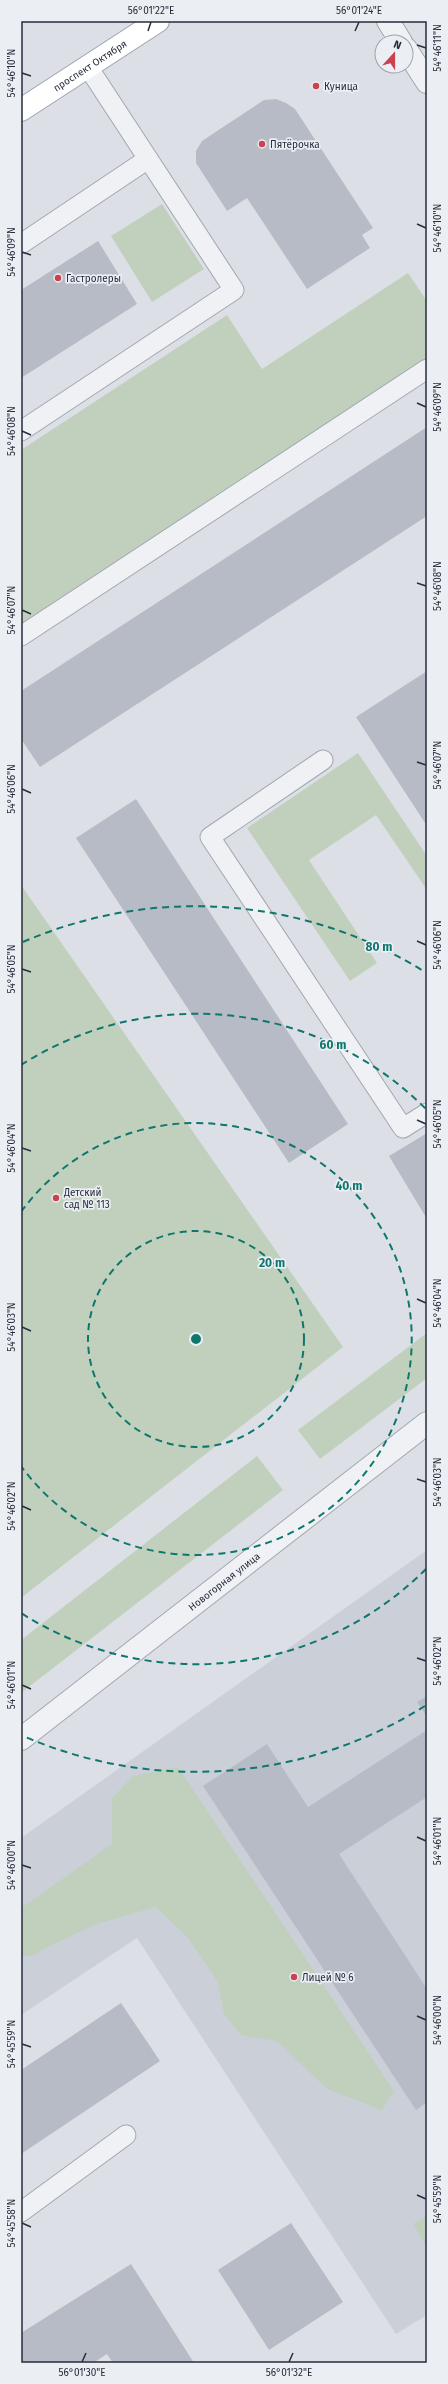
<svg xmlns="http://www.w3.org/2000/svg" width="448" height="2384" viewBox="0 0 448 2384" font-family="'Fira Sans',sans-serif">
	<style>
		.built { fill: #cacfd8 }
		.green { fill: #c1d0bd }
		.building { fill: #b7bbc6 }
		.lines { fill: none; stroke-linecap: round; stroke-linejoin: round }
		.service-casing { stroke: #a2a7b0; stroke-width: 21 }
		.minor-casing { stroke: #a2a7b0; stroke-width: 24 }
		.tertiary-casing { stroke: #a2a7b0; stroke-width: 24 }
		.primary-casing { stroke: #9ca3b2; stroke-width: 24 }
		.service { stroke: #eff1f5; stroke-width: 19 }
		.minor { stroke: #eff1f5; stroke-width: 22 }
		.tertiary { stroke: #eff1f5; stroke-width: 22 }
		.primary { stroke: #fff; stroke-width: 22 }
		.ticks { fill: none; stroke: #262d3c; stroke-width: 1.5 }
		.ring { fill: none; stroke: #0f766e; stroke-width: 2; stroke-dasharray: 7 5 }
		.poi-dot { fill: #cb414f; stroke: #ebeff4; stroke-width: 1.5 }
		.labels { text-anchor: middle; stroke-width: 3.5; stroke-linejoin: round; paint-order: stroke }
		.street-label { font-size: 10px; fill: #262d3c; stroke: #ebeff4 }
		.poi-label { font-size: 10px; fill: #262d3c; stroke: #ebeff4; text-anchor: start }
		.centre { fill: #0f766e; stroke: #ebeff4; stroke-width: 2 }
		.ring-label { font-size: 12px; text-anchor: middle; font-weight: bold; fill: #0f766e; stroke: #ebeff4; stroke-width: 3.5; stroke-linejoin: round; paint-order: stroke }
		.neatline { fill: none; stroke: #262d3c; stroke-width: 1.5 }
		.ticks-label { font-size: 10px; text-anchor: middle; fill: #262d3c }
	</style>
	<rect width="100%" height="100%" fill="#dce0e6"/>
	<path class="built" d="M427,1550v765l-31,19 -259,-396 -116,77v-177z"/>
	<g class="green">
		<path d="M162,204l42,65 -52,33 -41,-66z"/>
		<path d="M408,273l19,28v61l-406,266v-178l206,-135 35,54z"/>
		<path d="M358,753l69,103v34l-51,-75 -67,45 68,103 -27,18 -103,-153z"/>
		<path d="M21,885l322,462 -322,251z"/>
		<path d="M427,1333v45l-107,81 -22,-29z"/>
		<path d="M257,1456l26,34 -262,203v-53z"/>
		<path d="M178,1767l216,324 -12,19 -55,-21 -50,-48 -36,-6 -17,-21 -6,-32 -30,-44 -32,-31 -59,17 -48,22 -16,10h-12v-46l3,-4 88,-62v-46l21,-22z"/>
		<path d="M427,2215v30h-1l-13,-21z"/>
	</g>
	<g class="building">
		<path d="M276,99l10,4 9,6 78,119 -11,7 8,13 -63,41 -60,-91 -20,13 -31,-48v-12l6,-10 62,-41z"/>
		<path d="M98,241l39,63 -116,74v-88z"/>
		<path d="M427,427v89l-387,251 -19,-28v-48z"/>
		<path d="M427,671v155l-71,-109z"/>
		<path d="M136,799l212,325 -59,39 -213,-325z"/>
		<path d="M427,1133v86l-38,-63z"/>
		<path d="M427,1696v21l-10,-15z"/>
		<path d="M427,1730v67l-88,57 88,135v113l-11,8 -213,-324 64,-42 41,63z"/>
		<path d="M121,2003l39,58 -139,93v-84z"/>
		<path d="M291,2223l52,79 -74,48 -51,-80z"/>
		<path d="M131,2264l63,99h-81l-6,-9 -14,9h-72v-30z"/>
	</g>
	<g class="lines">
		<g class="service-casing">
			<g id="service">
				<path d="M21,244l127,-85"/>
				<path d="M21,431l213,-141 -146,-223"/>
				<path d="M21,636l406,-267"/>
				<path d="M323,760l-113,77 193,291 24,-15"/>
				<path d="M21,2212l105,-77"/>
			</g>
		</g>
		<g class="minor-casing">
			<g id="minor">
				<path id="s1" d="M21,1739l406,-316"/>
			</g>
		</g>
		<g class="tertiary-casing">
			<g id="tertiary">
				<path d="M388,21l13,21"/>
				<path d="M406,49l21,33"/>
			</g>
		</g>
		<g class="primary-casing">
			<g id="primary">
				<path id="s2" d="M21,110l137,-89"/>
			</g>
		</g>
		<use href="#service" class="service"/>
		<use href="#minor" class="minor"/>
		<use href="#tertiary" class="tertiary"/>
		<use href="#primary" class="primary"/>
	</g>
	<path class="ticks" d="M148,31l3,-9M355,31l4,-9M417,45l9,3M22,73l9,3M417,224l9,4M22,252l9,3M417,403l9,4M22,431l9,4M417,583l9,3M22,610l9,4M417,762l9,3M22,789l9,4M417,941l9,4M22,969l9,3M417,1120l9,4M22,1148l9,3M417,1299l9,4M22,1327l9,4M417,1479l9,3M22,1506l9,4M417,1658l9,3M22,1685l9,4M417,1837l9,4M22,1865l9,3M417,2016l9,4M22,2044l9,3M417,2195l9,4M22,2223l9,4M82,2362l4,-9M289,2362l4,-9"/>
	<g class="ring">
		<circle cx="196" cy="1339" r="108"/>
		<path d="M21 1212A216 216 0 1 1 21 1466"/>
		<path d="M426 1569A325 325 0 0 1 21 1613M21 1065A325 325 0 0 1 426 1109"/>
		<path d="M425 1706A433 433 0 0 1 23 1736M23 942A433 433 0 0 1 425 972"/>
	</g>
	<g class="poi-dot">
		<circle cx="316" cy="86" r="4"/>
		<circle cx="262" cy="144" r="4"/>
		<circle cx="58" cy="278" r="4"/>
		<circle cx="56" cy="1198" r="4"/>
		<circle cx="294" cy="1977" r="4"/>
	</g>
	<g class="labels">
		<g class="street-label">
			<text dy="4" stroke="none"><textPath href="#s2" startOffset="82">проспект Октября</textPath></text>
			<text dy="4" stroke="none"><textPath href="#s1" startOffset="257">Новогорная улица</textPath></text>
		</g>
		<g class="poi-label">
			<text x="324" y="90">Куница</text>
			<text x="270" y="148">Пятёрочка</text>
			<text x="66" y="282">Гастролеры</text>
			<text x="64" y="1196">Детский<tspan x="64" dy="12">сад № 113</tspan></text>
			<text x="302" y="1981">Лицей № 6</text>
		</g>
	</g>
	<circle cx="196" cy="1339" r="6" class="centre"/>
	<g class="ring-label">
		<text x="379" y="951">80 m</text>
		<text x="333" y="1049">60 m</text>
		<text x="349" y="1190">40 m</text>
		<text x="272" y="1267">20 m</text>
	</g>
	<rect width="448" height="2384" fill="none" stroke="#ebeff4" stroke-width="44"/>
	<g transform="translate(394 54) rotate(21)"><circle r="19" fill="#ebeff4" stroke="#9ca1aa"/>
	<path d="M0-3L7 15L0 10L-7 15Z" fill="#cb414f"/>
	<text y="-6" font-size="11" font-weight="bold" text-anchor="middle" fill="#262d3c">N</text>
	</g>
	<rect x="22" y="22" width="404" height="2340" class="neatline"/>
	<g class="ticks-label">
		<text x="151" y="14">56°01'22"E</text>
		<text x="359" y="14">56°01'24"E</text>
		<text transform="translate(437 48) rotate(-90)" y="4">54°46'11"N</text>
		<text transform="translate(11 73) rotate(-90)" y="4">54°46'10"N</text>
		<text transform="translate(437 228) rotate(-90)" y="4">54°46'10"N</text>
		<text transform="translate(11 252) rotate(-90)" y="4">54°46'09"N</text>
		<text transform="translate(437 407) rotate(-90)" y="4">54°46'09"N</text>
		<text transform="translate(11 431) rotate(-90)" y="4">54°46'08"N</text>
		<text transform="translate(437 586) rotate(-90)" y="4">54°46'08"N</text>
		<text transform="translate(11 610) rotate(-90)" y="4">54°46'07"N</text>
		<text transform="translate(437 765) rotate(-90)" y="4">54°46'07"N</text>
		<text transform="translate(11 789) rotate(-90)" y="4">54°46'06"N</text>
		<text transform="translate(437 945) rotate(-90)" y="4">54°46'06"N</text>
		<text transform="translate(11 969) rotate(-90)" y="4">54°46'05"N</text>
		<text transform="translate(437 1124) rotate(-90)" y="4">54°46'05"N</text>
		<text transform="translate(11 1148) rotate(-90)" y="4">54°46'04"N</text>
		<text transform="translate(437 1303) rotate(-90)" y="4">54°46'04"N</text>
		<text transform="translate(11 1327) rotate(-90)" y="4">54°46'03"N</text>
		<text transform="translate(437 1482) rotate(-90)" y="4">54°46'03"N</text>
		<text transform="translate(11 1506) rotate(-90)" y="4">54°46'02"N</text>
		<text transform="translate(437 1661) rotate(-90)" y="4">54°46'02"N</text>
		<text transform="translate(11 1685) rotate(-90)" y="4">54°46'01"N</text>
		<text transform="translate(437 1841) rotate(-90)" y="4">54°46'01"N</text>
		<text transform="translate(11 1865) rotate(-90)" y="4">54°46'00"N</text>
		<text transform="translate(437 2020) rotate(-90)" y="4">54°46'00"N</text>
		<text transform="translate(11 2044) rotate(-90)" y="4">54°45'59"N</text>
		<text transform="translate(437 2199) rotate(-90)" y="4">54°45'59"N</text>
		<text transform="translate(11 2223) rotate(-90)" y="4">54°45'58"N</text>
		<text x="82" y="2376">56°01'30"E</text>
		<text x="289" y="2376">56°01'32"E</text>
	</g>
</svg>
